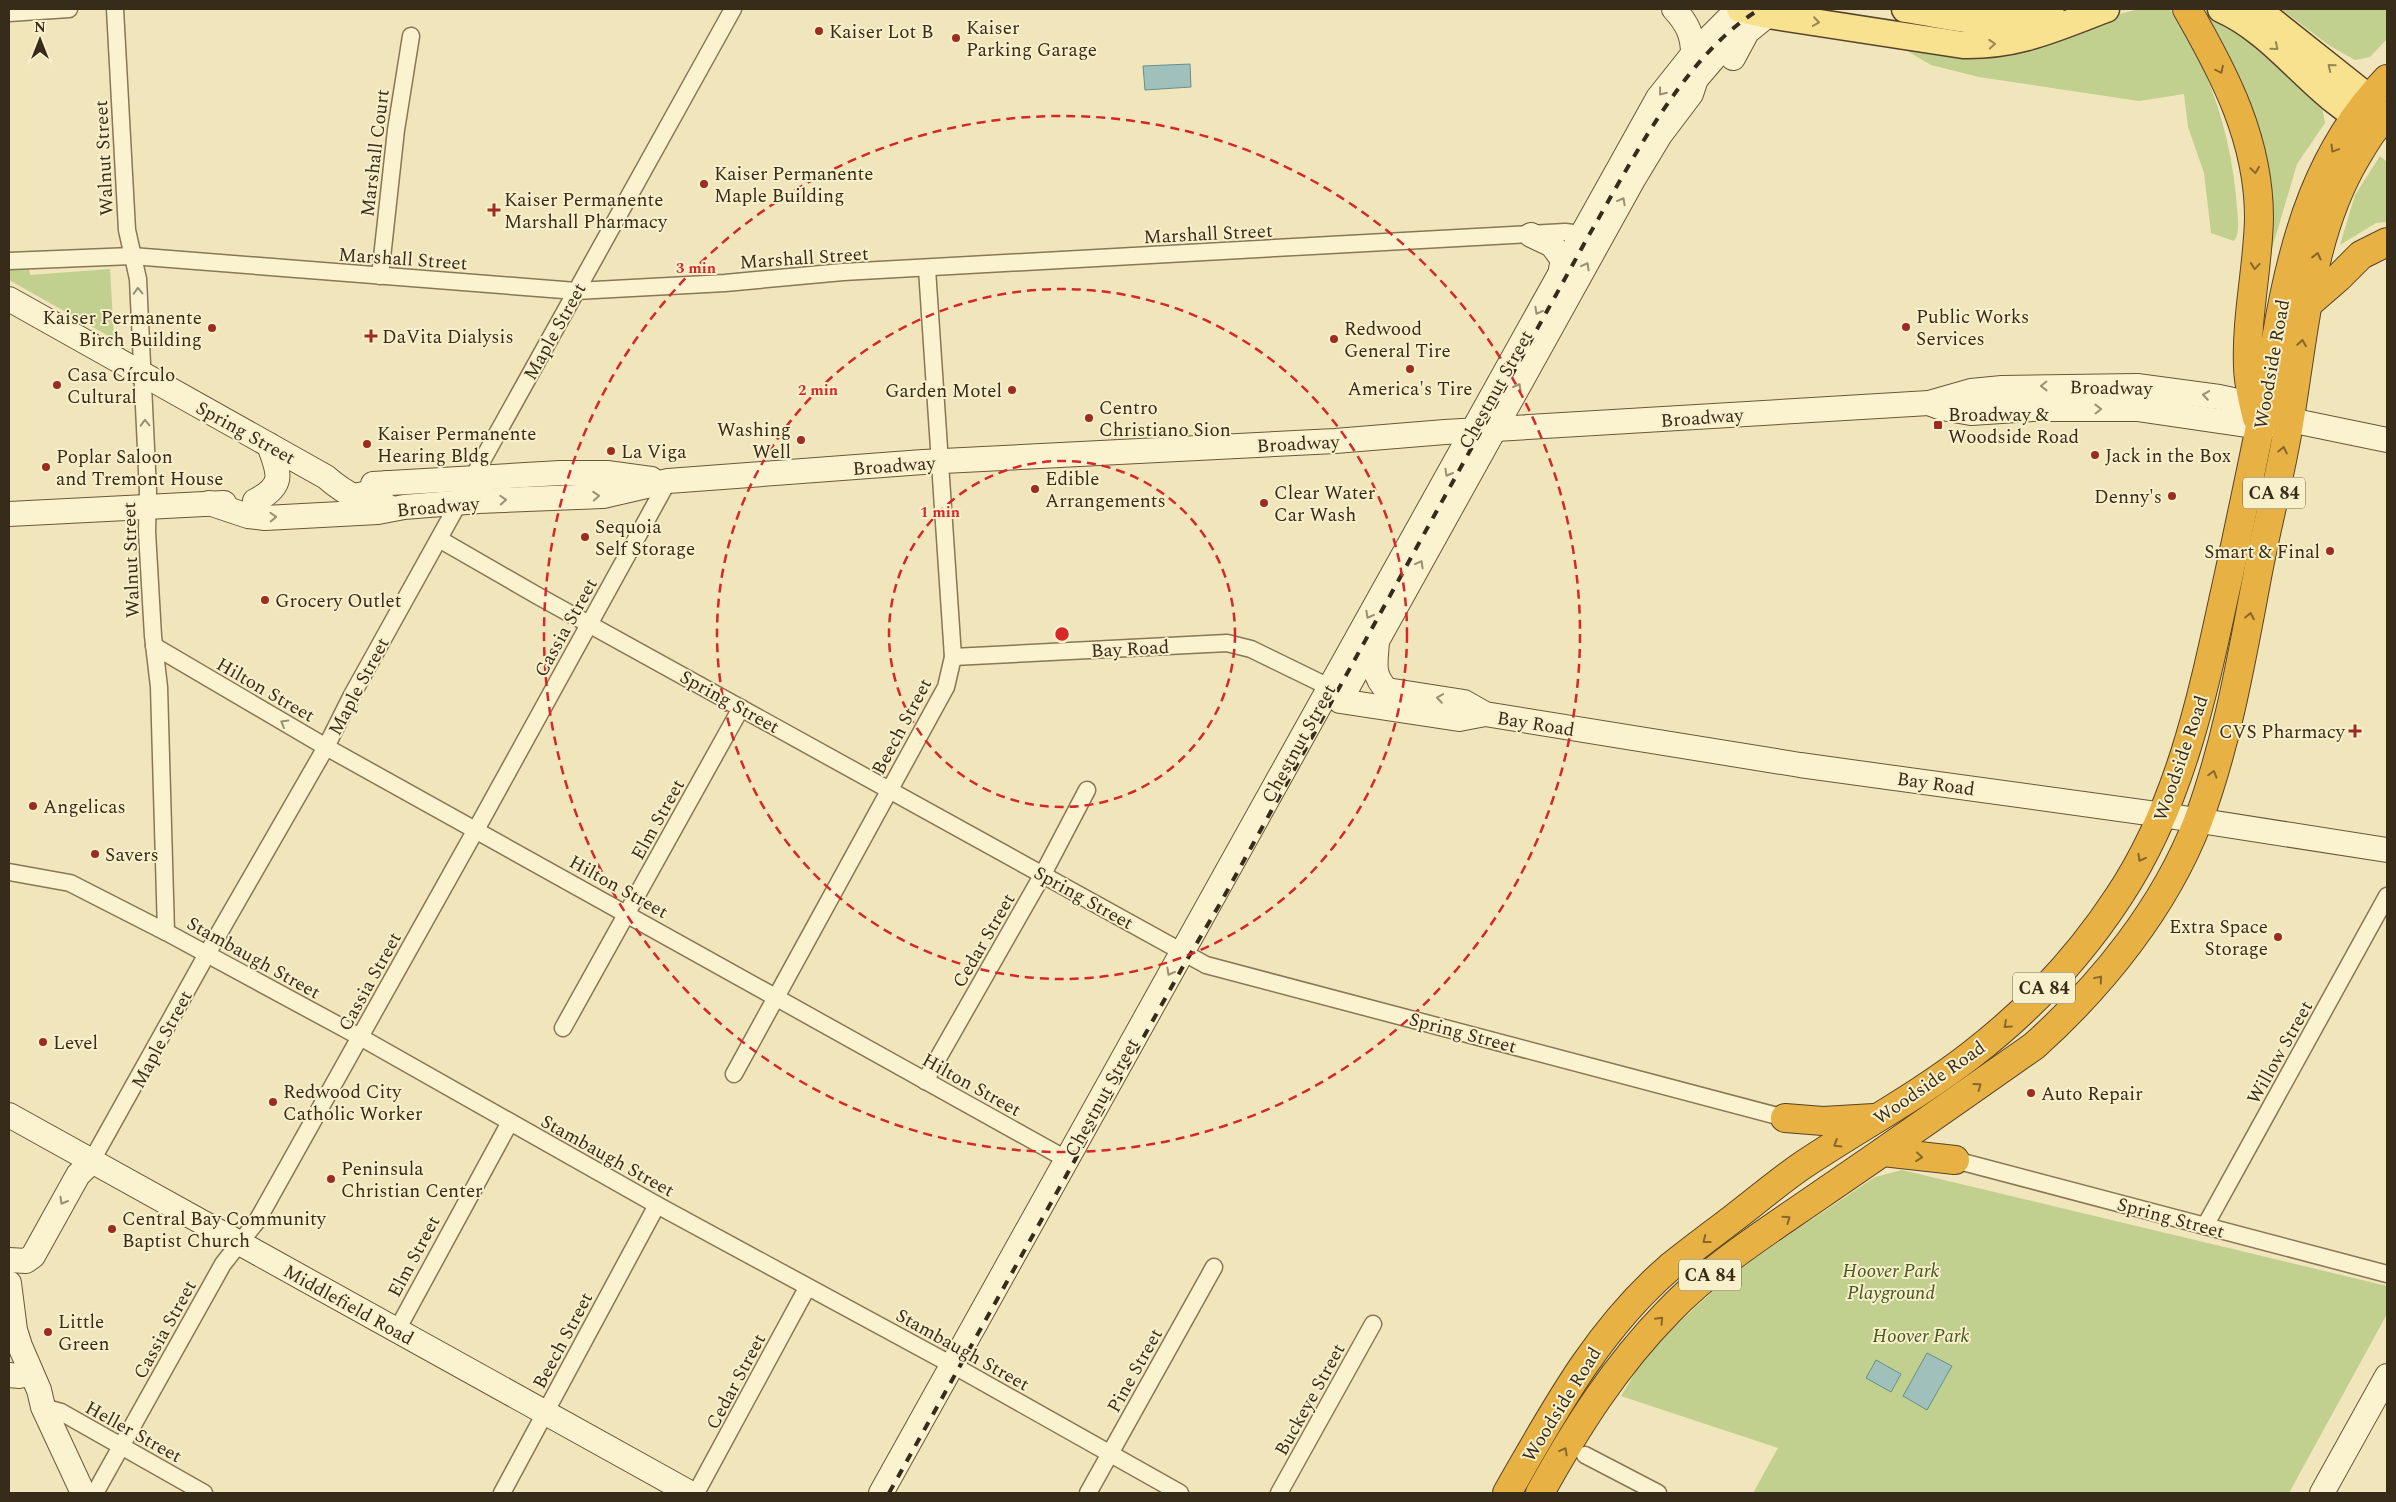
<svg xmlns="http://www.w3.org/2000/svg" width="2396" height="1502" viewBox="0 0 2396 1502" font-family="Spectral,serif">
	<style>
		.green { fill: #c1cf8f }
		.water { fill: #a0c1bb; stroke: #678f89 }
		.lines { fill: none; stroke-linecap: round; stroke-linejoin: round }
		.street-casing { stroke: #897654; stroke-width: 19 }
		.secondary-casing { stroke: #6b5637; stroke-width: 26 }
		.primary-casing { stroke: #564329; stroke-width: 29 }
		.highway-casing { stroke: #564329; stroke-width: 30 }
		.street { stroke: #fbf3cf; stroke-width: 16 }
		.secondary { stroke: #fbf3cf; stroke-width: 24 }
		.primary { stroke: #f8e28f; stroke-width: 26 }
		.highway { stroke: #e8b144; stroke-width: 28 }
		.rail { stroke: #372b1a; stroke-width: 4; stroke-dasharray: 9 9; stroke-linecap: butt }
		.oneway { stroke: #988654 }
		.oneway2 { stroke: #87672d }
		.oneway3 { stroke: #998f74 }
		.ring { fill: none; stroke: #d62828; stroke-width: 2.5; stroke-dasharray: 9 6 }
		.poi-dot { fill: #9c2c20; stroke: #f8efcb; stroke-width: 2 }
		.labels { text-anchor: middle; stroke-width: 4; stroke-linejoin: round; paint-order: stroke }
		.shield { fill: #f8efcb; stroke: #71664f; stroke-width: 1 }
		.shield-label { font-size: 18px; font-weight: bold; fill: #372b1a }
		.poi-label { font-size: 19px; fill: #372b1a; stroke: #f8efcb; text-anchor: start }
		.street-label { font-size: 19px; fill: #372b1a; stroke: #f8efcb }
		.park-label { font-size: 19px; font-style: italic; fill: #42551f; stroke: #f8efcb }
		.centre { fill: #d62828; stroke: #f8efcb; stroke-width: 2.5 }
		.ring-label { font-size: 15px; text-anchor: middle; font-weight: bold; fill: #d62828; stroke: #f8efcb; stroke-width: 4; stroke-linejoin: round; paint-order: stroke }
	</style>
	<rect width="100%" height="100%" fill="#f1e6bb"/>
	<g class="green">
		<path d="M2139,9h31c12,21 26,42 35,64 18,42 29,89 32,135 1,10 3,25 -3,33l-23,-8 -7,-60 -16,-46 -4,-33 -45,7 -160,-24 -48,-12 -37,-22 214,-26z"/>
		<path d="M2197,9l34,18 91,80 3,16 -28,41 -29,98c3,-30 7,-63 1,-92 -13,-59 -45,-109 -72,-161z"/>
		<path d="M2281,9h106v30l-17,18 -15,3 -25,-14z"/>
		<path d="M2380,156l7,6v60l-11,1 -36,22 15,-50z"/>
		<path d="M29,268l1,7 80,-6 4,70 -105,-59v-11z"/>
		<path d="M1902,1170l485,116v28l-98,179h-536l25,-45 -157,-52 28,-46 86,-79 140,-94z"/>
	</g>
	<g class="water">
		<path d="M1190,64l1,23 -46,3 -2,-24z"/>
		<path d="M1927,1353l25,13 -25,44 -24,-14z"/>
		<path d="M1876,1360l25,14 -10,18 -25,-14z"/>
	</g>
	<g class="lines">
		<g class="street-casing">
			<g id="street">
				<path d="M115,9l12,221 11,49 10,212 -1,41 6,104 6,51 7,245"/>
				<path d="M9,13l60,-4"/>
				<path d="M9,261l123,-5 444,35 149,-8 118,-11 722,-40 25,3"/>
				<path d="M380,276l16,-146 15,-94"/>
				<path d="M439,539l99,57 668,369 579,153"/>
				<path d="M154,646l172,101 740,412"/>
				<path d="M953,657l274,-14 24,6 78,38"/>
				<path d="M9,872l61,11 96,49 194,105 297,168 308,167 215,121"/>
				<path d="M563,1028l178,-320"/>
				<path d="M734,1074l212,-387 7,-30 -26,-388"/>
				<path d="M925,1081l118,-207 44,-84"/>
				<path d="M1955,1160l432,114"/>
				<path d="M91,1162l116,-208 119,-207 26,-52 381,-686"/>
				<path d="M2205,1226l182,-330"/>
				<path d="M397,1330l113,-208"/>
				<path d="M43,1407l18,5 143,81"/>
				<path d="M1585,1455l73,38"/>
				<path d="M95,1493l128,-229 34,-43 226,-404 185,-336"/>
				<path d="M502,1493l155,-288"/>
				<path d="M696,1493l111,-205"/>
				<path d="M1088,1493l126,-226"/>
				<path d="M1279,1493l94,-169"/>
			</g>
		</g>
		<g class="secondary-casing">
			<g id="secondary">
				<path d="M1674,9c13,14 19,26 19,45"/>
				<path d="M1733,58l14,-26 21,-17"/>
				<path d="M1531,235l21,10 11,15 -2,9"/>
				<path d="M9,299l317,178c17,15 39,27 61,29"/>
				<path d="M1929,403l13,5 29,5 61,-4h105l123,18 16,-4"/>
				<path d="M373,484l187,-11h47l44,6"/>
				<path d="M350,497l23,-5 14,-9"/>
				<path d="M255,501c31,-16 24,-28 14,-56"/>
				<path d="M209,503l39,13 17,2 113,-6 26,-5 75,-6 124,-5 65,-15 255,-19 412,-21 110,-9 484,-29 42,-12 31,-3 135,-2 82,11 47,10 24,13 97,20"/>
				<path d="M9,514l215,-11"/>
				<path d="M1377,641c-1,21 -6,33 10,49l77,12 21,12 315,51 363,50 224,35"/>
				<path d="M1346,690l20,-36 11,-13 257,-463 26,-43 31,-41 5,-15 24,-28 14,-29"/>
				<path d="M1340,701l119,18 26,-5"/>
				<path d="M9,1115l681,378"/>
				<path d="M9,1260l17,1 7,-5 45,-81 13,-13"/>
				<path d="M9,1283l6,47 5,16 19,44 4,17 40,86"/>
				<path d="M9,1375l11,1"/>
				<path d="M881,1493l777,-1395 35,-44 45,-45"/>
				<path d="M2322,1493l65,-117"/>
			</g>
		</g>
		<g class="primary-casing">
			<g id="primary">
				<path d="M1740,9l28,6 195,30c56,1 92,-17 143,-36"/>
				<path d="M1905,9c48,7 99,23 146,5"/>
				<path d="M2221,9c59,26 95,91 154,117"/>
				<path d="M2257,9l112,89 5,23"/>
			</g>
		</g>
		<g class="highway-casing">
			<g id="highway">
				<path d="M2187,9c38,66 72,131 72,209 -1,49 -13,99 -11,148 0,17 5,36 9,52"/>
				<path d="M2308,304l30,-26 23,-23 26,-13"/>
				<path d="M1785,1118l38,3 51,-3"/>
				<path d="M1883,1152l72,8"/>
				<path d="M1507,1493c47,-82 90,-163 163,-226 21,-17 43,-33 65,-50 21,-16 42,-34 65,-50 56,-38 117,-70 171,-112 57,-44 109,-99 148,-159 59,-89 82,-193 104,-295 13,-58 25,-116 37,-174 9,-30 11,-62 17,-93 16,-95 42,-185 110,-255"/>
				<path d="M1540,1493c36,-65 75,-127 128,-181 44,-46 100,-81 152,-117 72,-49 143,-99 214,-149 68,-61 131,-139 164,-225 30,-81 44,-165 60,-249 10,-52 24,-103 32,-155 15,-88 20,-183 67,-261 9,-15 17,-29 30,-41"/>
			</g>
		</g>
		<use href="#street" class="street"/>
		<use href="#secondary" class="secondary"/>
		<use href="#primary" class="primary"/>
		<use href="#highway" class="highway"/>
		<path class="rail" d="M889,1493l292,-523 40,-68 368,-667c43,-74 96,-181 171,-226"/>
	</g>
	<defs><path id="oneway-chevron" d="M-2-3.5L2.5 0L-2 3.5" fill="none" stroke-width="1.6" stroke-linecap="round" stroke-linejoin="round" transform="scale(1.25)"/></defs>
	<g class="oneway">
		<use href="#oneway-chevron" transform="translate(1816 22) rotate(8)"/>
		<use href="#oneway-chevron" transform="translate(1992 44) rotate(-4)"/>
		<use href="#oneway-chevron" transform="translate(2275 47) rotate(40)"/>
		<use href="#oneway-chevron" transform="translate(2331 67) rotate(-141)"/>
	</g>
	<g class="oneway2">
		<use href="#oneway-chevron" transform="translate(2220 70) rotate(64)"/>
		<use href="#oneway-chevron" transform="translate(2334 149) rotate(121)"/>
		<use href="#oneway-chevron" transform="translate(2255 170) rotate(82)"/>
		<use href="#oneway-chevron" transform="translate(2317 256) rotate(-76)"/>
		<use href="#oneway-chevron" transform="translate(2255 266) rotate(95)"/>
		<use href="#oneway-chevron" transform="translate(2302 343) rotate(-81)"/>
		<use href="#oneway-chevron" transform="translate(2283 450) rotate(-78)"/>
		<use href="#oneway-chevron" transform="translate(2250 616) rotate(-79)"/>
		<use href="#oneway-chevron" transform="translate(2213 774) rotate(-74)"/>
		<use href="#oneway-chevron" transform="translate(2141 858) rotate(119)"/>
		<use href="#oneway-chevron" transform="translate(2099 979) rotate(-50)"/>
		<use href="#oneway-chevron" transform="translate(2007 1025) rotate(138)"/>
		<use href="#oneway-chevron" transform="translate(1978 1086) rotate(-36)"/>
		<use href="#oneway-chevron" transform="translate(1837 1144) rotate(148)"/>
		<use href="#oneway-chevron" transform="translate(1919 1157) rotate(6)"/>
		<use href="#oneway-chevron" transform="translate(1787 1219) rotate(-35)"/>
		<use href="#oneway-chevron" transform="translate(1706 1240) rotate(142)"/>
		<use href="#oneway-chevron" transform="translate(1660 1320) rotate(-47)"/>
		<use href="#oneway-chevron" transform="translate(1564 1451) rotate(-61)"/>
	</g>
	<g class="oneway3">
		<use href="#oneway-chevron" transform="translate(1662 92) rotate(128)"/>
		<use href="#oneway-chevron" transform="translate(1622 201) rotate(-61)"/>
		<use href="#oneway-chevron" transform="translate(1586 266) rotate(-61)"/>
		<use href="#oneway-chevron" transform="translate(138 291) rotate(-92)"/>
		<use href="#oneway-chevron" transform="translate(1538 311) rotate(119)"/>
		<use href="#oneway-chevron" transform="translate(2044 386) rotate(179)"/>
		<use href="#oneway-chevron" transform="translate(1518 387) rotate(-61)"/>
		<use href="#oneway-chevron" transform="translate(2206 395) rotate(-171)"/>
		<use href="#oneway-chevron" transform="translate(2098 409) rotate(-1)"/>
		<use href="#oneway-chevron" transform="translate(145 423) rotate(-92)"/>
		<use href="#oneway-chevron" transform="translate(1448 473) rotate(120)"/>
		<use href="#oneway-chevron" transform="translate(596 496) rotate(-4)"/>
		<use href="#oneway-chevron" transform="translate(503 500) rotate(-3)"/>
		<use href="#oneway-chevron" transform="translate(273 517) rotate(-2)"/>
		<use href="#oneway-chevron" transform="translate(1420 564) rotate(-61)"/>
		<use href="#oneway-chevron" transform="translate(1369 615) rotate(119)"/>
		<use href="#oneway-chevron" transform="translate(1440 698) rotate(-171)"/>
		<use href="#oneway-chevron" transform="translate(284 723) rotate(-150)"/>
		<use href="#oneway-chevron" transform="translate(1170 972) rotate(119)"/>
		<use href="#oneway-chevron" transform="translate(63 1201) rotate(120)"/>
	</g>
	<g class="ring">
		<circle cx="1062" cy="634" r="173"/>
		<circle cx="1062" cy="634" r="345"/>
		<circle cx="1062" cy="634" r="518"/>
	</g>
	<g class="poi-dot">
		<circle cx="819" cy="31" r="5"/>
		<circle cx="956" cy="38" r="5"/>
		<circle cx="704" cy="184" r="5"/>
		<path d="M491.5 202.5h5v5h5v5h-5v5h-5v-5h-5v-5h5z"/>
		<circle cx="1906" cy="327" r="5"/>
		<circle cx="212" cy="328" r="5"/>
		<path d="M368.5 328.5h5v5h5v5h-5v5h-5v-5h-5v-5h5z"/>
		<circle cx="1334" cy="339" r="5"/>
		<circle cx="1410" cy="369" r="5"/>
		<circle cx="57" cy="385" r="5"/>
		<circle cx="1012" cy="390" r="5"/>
		<circle cx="1089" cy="418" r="5"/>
		<rect x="1933" y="420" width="10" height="10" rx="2.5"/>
		<circle cx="801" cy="440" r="5"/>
		<circle cx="367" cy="444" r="5"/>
		<circle cx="611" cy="451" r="5"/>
		<circle cx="2095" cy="455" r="5"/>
		<circle cx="46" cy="467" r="5"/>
		<circle cx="1035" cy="489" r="5"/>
		<circle cx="2172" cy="496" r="5"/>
		<circle cx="1264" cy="503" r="5"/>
		<circle cx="585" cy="537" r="5"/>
		<circle cx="2330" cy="551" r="5"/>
		<circle cx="265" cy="600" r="5"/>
		<path d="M2352.5 723.5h5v5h5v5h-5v5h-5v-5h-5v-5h5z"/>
		<circle cx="33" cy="806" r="5"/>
		<circle cx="95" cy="854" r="5"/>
		<circle cx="2278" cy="937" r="5"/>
		<circle cx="43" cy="1042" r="5"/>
		<circle cx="2031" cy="1093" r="5"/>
		<circle cx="273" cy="1102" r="5"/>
		<circle cx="331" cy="1179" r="5"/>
		<circle cx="112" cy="1229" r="5"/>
		<circle cx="48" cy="1332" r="5"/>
	</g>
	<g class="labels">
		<g class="shield">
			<rect x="2243" y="477.5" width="62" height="31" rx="4"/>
			<rect x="2013" y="972.5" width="62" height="31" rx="4"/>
			<rect x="1679" y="1259.5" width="62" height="31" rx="4"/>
		</g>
		<g class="shield-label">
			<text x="2274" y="499">CA 84</text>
			<text x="2044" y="994">CA 84</text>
			<text x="1710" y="1281">CA 84</text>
		</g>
		<g class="poi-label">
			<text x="966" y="34">Kaiser<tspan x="966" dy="22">Parking Garage</tspan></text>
			<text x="829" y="38">Kaiser Lot B</text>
			<text x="714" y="180">Kaiser Permanente<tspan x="714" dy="22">Maple Building</tspan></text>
			<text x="504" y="206">Kaiser Permanente<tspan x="504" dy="22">Marshall Pharmacy</tspan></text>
			<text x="1916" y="323">Public Works<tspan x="1916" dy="22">Services</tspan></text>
			<text x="202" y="324" text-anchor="end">Kaiser Permanente<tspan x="202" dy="22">Birch Building</tspan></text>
			<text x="1344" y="335">Redwood<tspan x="1344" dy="22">General Tire</tspan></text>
			<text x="382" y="343">DaVita Dialysis</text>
			<text x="67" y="381">Casa Círculo<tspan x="67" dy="22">Cultural</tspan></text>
			<text x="1410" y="395" text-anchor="middle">America's Tire</text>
			<text x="1002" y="397" text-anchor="end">Garden Motel</text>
			<text x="1099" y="414">Centro<tspan x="1099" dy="22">Christiano Sion</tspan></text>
			<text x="1948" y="421">Broadway &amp;<tspan x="1948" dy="22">Woodside Road</tspan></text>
			<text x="791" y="436" text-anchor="end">Washing<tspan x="791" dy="22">Well</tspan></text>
			<text x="377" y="440">Kaiser Permanente<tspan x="377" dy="22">Hearing Bldg</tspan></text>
			<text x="621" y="458">La Viga</text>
			<text x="2105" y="462">Jack in the Box</text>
			<text x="56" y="463">Poplar Saloon<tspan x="56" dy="22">and Tremont House</tspan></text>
			<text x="1045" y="485">Edible<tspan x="1045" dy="22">Arrangements</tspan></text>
			<text x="1274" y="499">Clear Water<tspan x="1274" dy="22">Car Wash</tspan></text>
			<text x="2162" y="503" text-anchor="end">Denny's</text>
			<text x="595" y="533">Sequoia<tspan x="595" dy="22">Self Storage</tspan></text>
			<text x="2320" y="558" text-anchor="end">Smart &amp; Final</text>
			<text x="275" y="607">Grocery Outlet</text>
			<text x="2345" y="738" text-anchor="end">CVS Pharmacy</text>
			<text x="43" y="813">Angelicas</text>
			<text x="105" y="861">Savers</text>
			<text x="2268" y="933" text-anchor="end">Extra Space<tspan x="2268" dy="22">Storage</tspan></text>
			<text x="53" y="1049">Level</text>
			<text x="283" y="1098">Redwood City<tspan x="283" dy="22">Catholic Worker</tspan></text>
			<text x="2041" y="1100">Auto Repair</text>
			<text x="341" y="1175">Peninsula<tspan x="341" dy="22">Christian Center</tspan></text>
			<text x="122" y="1225">Central Bay Community<tspan x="122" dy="22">Baptist Church</tspan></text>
			<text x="58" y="1328">Little<tspan x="58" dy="22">Green</tspan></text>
		</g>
		<g class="street-label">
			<text transform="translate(374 153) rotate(-83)" y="7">Marshall Court</text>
			<text transform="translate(103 158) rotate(-93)" y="7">Walnut Street</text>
			<text transform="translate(1208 233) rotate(-3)" y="7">Marshall Street</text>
			<text transform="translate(804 257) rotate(-4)" y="7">Marshall Street</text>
			<text transform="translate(403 258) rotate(4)" y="7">Marshall Street</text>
			<text transform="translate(554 331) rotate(-61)" y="7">Maple Street</text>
			<text transform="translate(2271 364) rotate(-80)" y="7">Woodside Road</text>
			<text transform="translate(2111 387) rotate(1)" y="7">Broadway</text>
			<text transform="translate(1495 389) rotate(-61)" y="7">Chestnut Street</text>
			<text transform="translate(1702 417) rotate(-4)" y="7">Broadway</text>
			<text transform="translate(246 432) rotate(29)" y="7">Spring Street</text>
			<text transform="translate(1298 443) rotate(-3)" y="7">Broadway</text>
			<text transform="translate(894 465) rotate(-4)" y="7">Broadway</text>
			<text transform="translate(438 506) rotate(-5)" y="7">Broadway</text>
			<text transform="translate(130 560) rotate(-92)" y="7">Walnut Street</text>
			<text transform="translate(565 627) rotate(-61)" y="7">Cassia Street</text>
			<text transform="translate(1130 648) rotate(-3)" y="7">Bay Road</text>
			<text transform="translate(358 686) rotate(-62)" y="7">Maple Street</text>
			<text transform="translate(266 689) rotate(30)" y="7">Hilton Street</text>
			<text transform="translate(730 701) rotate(29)" y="7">Spring Street</text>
			<text transform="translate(1536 723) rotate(9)" y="7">Bay Road</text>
			<text transform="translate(901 726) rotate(-62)" y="7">Beech Street</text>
			<text transform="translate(1298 743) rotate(-61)" y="7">Chestnut Street</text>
			<text transform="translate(2180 758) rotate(-71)" y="7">Woodside Road</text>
			<text transform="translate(1936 783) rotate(8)" y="7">Bay Road</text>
			<text transform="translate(657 819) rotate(-61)" y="7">Elm Street</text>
			<text transform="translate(619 886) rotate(29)" y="7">Hilton Street</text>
			<text transform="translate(1084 897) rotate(29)" y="7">Spring Street</text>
			<text transform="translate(983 940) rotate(-60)" y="7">Cedar Street</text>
			<text transform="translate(254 957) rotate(29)" y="7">Stambaugh Street</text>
			<text transform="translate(369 981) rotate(-61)" y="7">Cassia Street</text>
			<text transform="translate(1463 1032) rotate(15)" y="7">Spring Street</text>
			<text transform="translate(161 1039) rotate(-62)" y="7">Maple Street</text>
			<text transform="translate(2279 1052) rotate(-61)" y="7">Willow Street</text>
			<text transform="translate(1929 1082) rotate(-35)" y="7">Woodside Road</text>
			<text transform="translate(972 1084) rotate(29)" y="7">Hilton Street</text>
			<text transform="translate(1101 1097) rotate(-61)" y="7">Chestnut Street</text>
			<text transform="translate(608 1155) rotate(29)" y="7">Stambaugh Street</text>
			<text transform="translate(2171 1217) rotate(15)" y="7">Spring Street</text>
			<text transform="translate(413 1256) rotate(-62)" y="7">Elm Street</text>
			<text transform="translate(349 1304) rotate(29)" y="7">Middlefield Road</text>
			<text transform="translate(164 1329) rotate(-61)" y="7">Cassia Street</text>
			<text transform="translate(562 1340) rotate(-62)" y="7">Beech Street</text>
			<text transform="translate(963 1349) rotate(29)" y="7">Stambaugh Street</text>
			<text transform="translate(1134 1370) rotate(-61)" y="7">Pine Street</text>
			<text transform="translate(735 1381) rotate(-62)" y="7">Cedar Street</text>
			<text transform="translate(1309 1399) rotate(-61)" y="7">Buckeye Street</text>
			<text transform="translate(1561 1404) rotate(-58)" y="7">Woodside Road</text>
			<text transform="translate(134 1431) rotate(29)" y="7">Heller Street</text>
		</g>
		<g class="park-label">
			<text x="1891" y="1277">Hoover Park<tspan x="1891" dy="22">Playground</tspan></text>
			<text x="1921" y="1342">Hoover Park</text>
		</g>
	</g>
	<circle cx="1062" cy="634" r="8" class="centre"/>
	<g class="ring-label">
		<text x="696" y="273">3 min</text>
		<text x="818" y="395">2 min</text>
		<text x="940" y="517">1 min</text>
	</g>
	<rect width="2396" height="1502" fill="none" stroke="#372b1a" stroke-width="20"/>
	<g transform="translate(40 40)" stroke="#f8efcb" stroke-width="4" paint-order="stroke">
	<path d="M0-4L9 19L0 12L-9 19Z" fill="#372b1a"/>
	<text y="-8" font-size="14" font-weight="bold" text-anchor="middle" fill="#372b1a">N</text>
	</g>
</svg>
